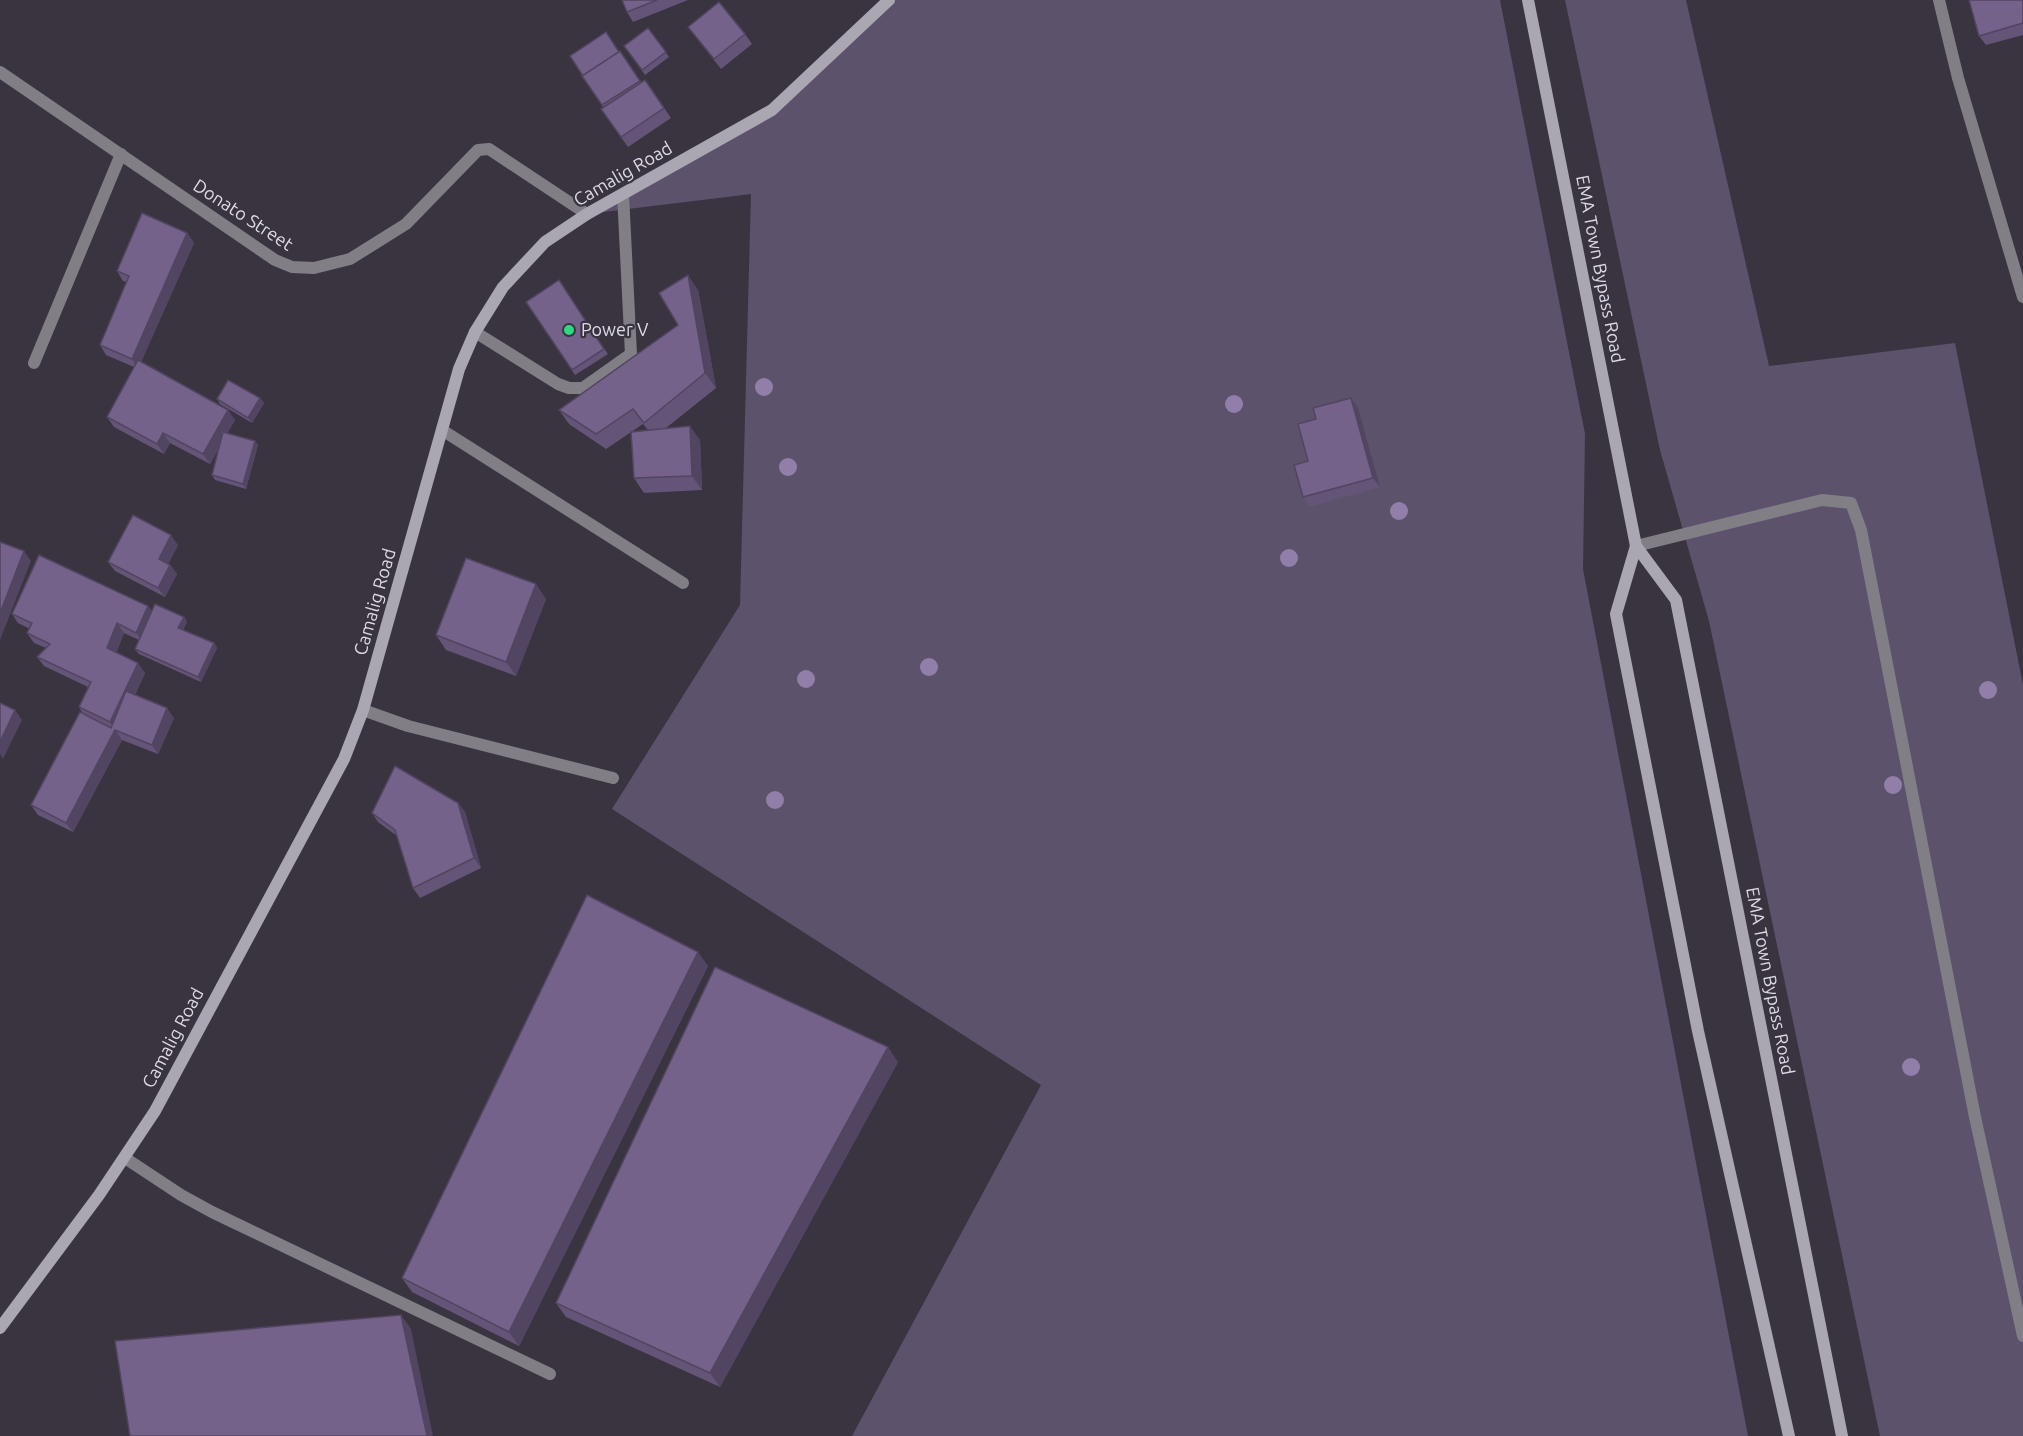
<svg xmlns="http://www.w3.org/2000/svg" width="2023" height="1436" viewBox="0 0 2023 1436" font-family="Ubuntu,sans-serif">
	<style>
		.green { fill: #5d526b }
		.lines { fill: none; stroke-linecap: round; stroke-linejoin: round }
		.lane { stroke: #817e86; stroke-width: 12 }
		.street { stroke: #817e86; stroke-width: 12 }
		.secondary { stroke: #aba7b2; stroke-width: 12 }
		.tree { fill: #927fa9 }
		.wall { fill: #645477 }
		.shaded-wall { fill: #514561 }
		.building { fill: #74628a; stroke: #514561; stroke-width: 1.5 }
		.poi-dot { fill: #31d882; stroke: #3a3441; stroke-width: 2 }
		.labels { text-anchor: middle; stroke-width: 4.5; stroke-linejoin: round; paint-order: stroke }
		.street-label { font-size: 18px; fill: #dedbe3; stroke: #3a3441 }
		.poi-label { font-size: 18px; fill: #dedbe3; stroke: #3a3441; text-anchor: start }
	</style>
	<rect width="100%" height="100%" fill="#3a3441"/>
	<g class="green">
		<path d="M889,0h611l85,434 -2,135 165,867h-896l189,-351 -429,-276 128,-204 11,-411 -164,20 185,-104z"/>
		<path d="M1565,0h121l83,366 186,-23 68,342v751h-143l-171,-815 -49,-171z"/>
	</g>
	<g class="lines">
		<g class="lane">
			<path d="M1939,0l19,78 65,219"/>
			<path d="M475,332l83,52 11,4h14l48,-34 -8,-160"/>
			<path d="M442,430l241,153"/>
			<path d="M363,710l45,16 205,52"/>
			<path d="M125,1158l56,37 31,17 338,162"/>
		</g>
		<g class="street">
			<path d="M0,72l275,188 17,7 22,1 36,-9 56,-35 72,-74 11,-1 98,65"/>
			<path d="M34,363l87,-209"/>
			<path d="M1636,546l186,-46 29,3 10,27 114,587 48,219"/>
		</g>
		<g class="secondary">
			<path d="M1528,0l108,546 40,54 166,836"/>
			<path d="M1636,546l-20,68 82,417 91,405"/>
			<path d="M0,1328l99,-133 56,-84 189,-352 19,-49 96,-341 16,-37 28,-45 42,-45 42,-28 185,-104 117,-110"/>
		</g>
	</g>
	<g class="tree">
		<circle cx="764" cy="387" r="9"/>
		<circle cx="1234" cy="404" r="9"/>
		<circle cx="788" cy="467" r="9"/>
		<circle cx="1399" cy="511" r="9"/>
		<circle cx="1289" cy="558" r="9"/>
		<circle cx="929" cy="667" r="9"/>
		<circle cx="806" cy="679" r="9"/>
		<circle cx="1988" cy="690" r="9"/>
		<circle cx="1893" cy="785" r="9"/>
		<circle cx="775" cy="800" r="9"/>
		<circle cx="1911" cy="1067" r="9"/>
	</g>
	<g class="wall">
		<path d="M622,0h66l-55,22 -6,-10z"/>
		<path d="M2023,0v35l-37,10 -7,-9z"/>
		<path d="M688,27l57,7 7,10 -31,25z"/>
		<path d="M648,28l21,29 -24,18 -21,-29z"/>
		<path d="M619,52l22,30 4,-2 26,38 -43,29 -27,-38 2,-2 -21,-31z"/>
		<path d="M187,233l7,10 -53,119 94,58 -8,13 28,8 3,4 -12,44 -31,-9 -3,-5 7,-27 -9,16 -40,-21 -6,11 -50,-27 -7,-10 27,-50 -28,-12 -6,-10 27,-63 -4,-1 -6,-10z"/>
		<path d="M559,281l49,73 -33,21 -49,-73z"/>
		<path d="M698,290l18,98 -50,40 34,12 2,50 -58,3 -10,-15 14,-48 -5,-6 -37,25 -37,-25 -10,-14 119,-85z"/>
		<path d="M260,398l4,5 -12,20 -32,-19 -3,-5z"/>
		<path d="M1358,408l22,79 -70,20 -7,-10 5,-36z"/>
		<path d="M178,545l-10,19 2,1 7,9 -12,23 -50,-26 -7,-9z"/>
		<path d="M546,599l-30,77 -70,-26 -10,-15z"/>
		<path d="M148,606l4,5 32,6 3,5 -4,8 31,13 3,5 -16,34 -62,-28 -4,-5 4,-9 -15,-7 -8,20 29,20 -10,22 39,23 -16,36 -36,-14 -49,92 -35,-17 -7,-10 52,-91 -4,-7 9,-20 -44,-21 -7,-9 9,-9 -12,-5 -7,-10 3,-4 -12,-6 -6,-9z"/>
		<path d="M458,803l7,9 16,56 -61,30 -7,-10 -16,-52 -19,-14 -6,-9z"/>
		<path d="M708,966l-189,380 -107,-54 -10,-14z"/>
		<path d="M898,1062l-178,325 -154,-70 -10,-14z"/>
	</g>
	<g class="shaded-wall">
		<path d="M187,233l7,10 -56,126 -6,-10z"/>
		<path d="M688,275l10,15 18,98 -11,-15z"/>
		<path d="M260,398l4,5 -12,20 -4,-5z"/>
		<path d="M1351,398l7,10 22,79 -7,-9z"/>
		<path d="M228,410l7,10 -25,44 -7,-10z"/>
		<path d="M690,426l10,14 2,50 -10,-14z"/>
		<path d="M163,433l7,10 -6,11 -7,-10z"/>
		<path d="M255,441l3,4 -12,44 -3,-5z"/>
		<path d="M171,535l7,10 -13,24 -6,-10z"/>
		<path d="M24,551l7,10 -31,79v-27z"/>
		<path d="M170,565l7,9 -12,23 -7,-9z"/>
		<path d="M536,584l10,15 -30,77 -10,-14z"/>
		<path d="M148,606l7,10 -12,26 -7,-9z"/>
		<path d="M184,617l3,5 -6,11 -3,-5z"/>
		<path d="M117,623l7,10 -10,25 -7,-10z"/>
		<path d="M214,643l3,5 -16,34 -3,-5z"/>
		<path d="M138,663l7,10 -28,59 -7,-10z"/>
		<path d="M167,708l7,10 -16,36 -6,-9z"/>
		<path d="M15,710l7,10 -19,39 -3,-5v-12z"/>
		<path d="M115,730l7,10 -49,92 -7,-9z"/>
		<path d="M458,803l7,9 16,56 -7,-10z"/>
		<path d="M698,952l10,14 -189,380 -10,-14z"/>
		<path d="M888,1047l10,15 -178,325 -10,-14z"/>
		<path d="M401,1315l10,14 22,107h-6z"/>
	</g>
	<g class="building">
		<path d="M622,0h35l-30,12z"/>
		<path d="M1969,0h54v23l-44,13z"/>
		<path d="M719,2l26,32 -31,25 -26,-32z"/>
		<path d="M648,28l18,24 -24,18 -18,-24z"/>
		<path d="M606,32l13,20 -36,24 -13,-20z"/>
		<path d="M620,51l20,30 -38,24 -20,-29z"/>
		<path d="M645,80l19,28 -43,29 -20,-28z"/>
		<path d="M142,213l45,20 -55,126 -32,-14 29,-69 -12,-5z"/>
		<path d="M688,275l17,98 -61,50 -11,-14 -37,25 -37,-24 119,-85 -19,-32z"/>
		<path d="M559,280l45,69 -32,21 -46,-68z"/>
		<path d="M138,360l90,50 -25,44 -40,-21 -6,11 -50,-27z"/>
		<path d="M228,380l32,18 -12,20 -31,-19z"/>
		<path d="M1351,398l22,80 -70,19 -9,-32 14,-4 -10,-37 18,-5 -3,-11z"/>
		<path d="M690,426l2,50 -58,2 -3,-46z"/>
		<path d="M223,432l32,9 -12,43 -31,-9z"/>
		<path d="M133,515l38,20 -12,24 11,6 -12,23 -50,-26z"/>
		<path d="M0,542l24,9 -24,62z"/>
		<path d="M39,555l109,51 -12,27 -19,-10 -10,25 31,15 -28,59 -31,-15 12,-25 -54,-25 13,-13 -23,-11 5,-10 -20,-9z"/>
		<path d="M466,558l70,26 -30,78 -70,-27z"/>
		<path d="M155,604l29,13 -6,11 36,15 -16,34 -63,-28z"/>
		<path d="M126,691l41,17 -15,37 -37,-15 -49,93 -35,-18 49,-93 31,16z"/>
		<path d="M0,703l15,7 -15,32z"/>
		<path d="M395,766l63,37 16,55 -61,30 -18,-58 -23,-17z"/>
		<path d="M587,895l111,57 -189,380 -107,-54z"/>
		<path d="M715,967l173,80 -178,326 -154,-70z"/>
		<path d="M401,1315l26,121h-297l-15,-95z"/>
	</g>
	<circle class="poi-dot" cx="569" cy="330" r="6"/>
	<g class="labels">
		<g class="street-label">
			<text transform="translate(623 174) rotate(-30)" y="6">Camalig Road</text>
			<text transform="translate(243 215) rotate(33)" y="6">Donato Street</text>
			<text transform="translate(1600 269) rotate(79)" y="6">EMA Town Bypass Road</text>
			<text transform="translate(375 602) rotate(-74)" y="6">Camalig Road</text>
			<text transform="translate(1770 981) rotate(79)" y="6">EMA Town Bypass Road</text>
			<text transform="translate(173 1038) rotate(-62)" y="6">Camalig Road</text>
		</g>
		<g class="poi-label">
			<text x="581" y="336">Power V</text>
		</g>
	</g>
</svg>
